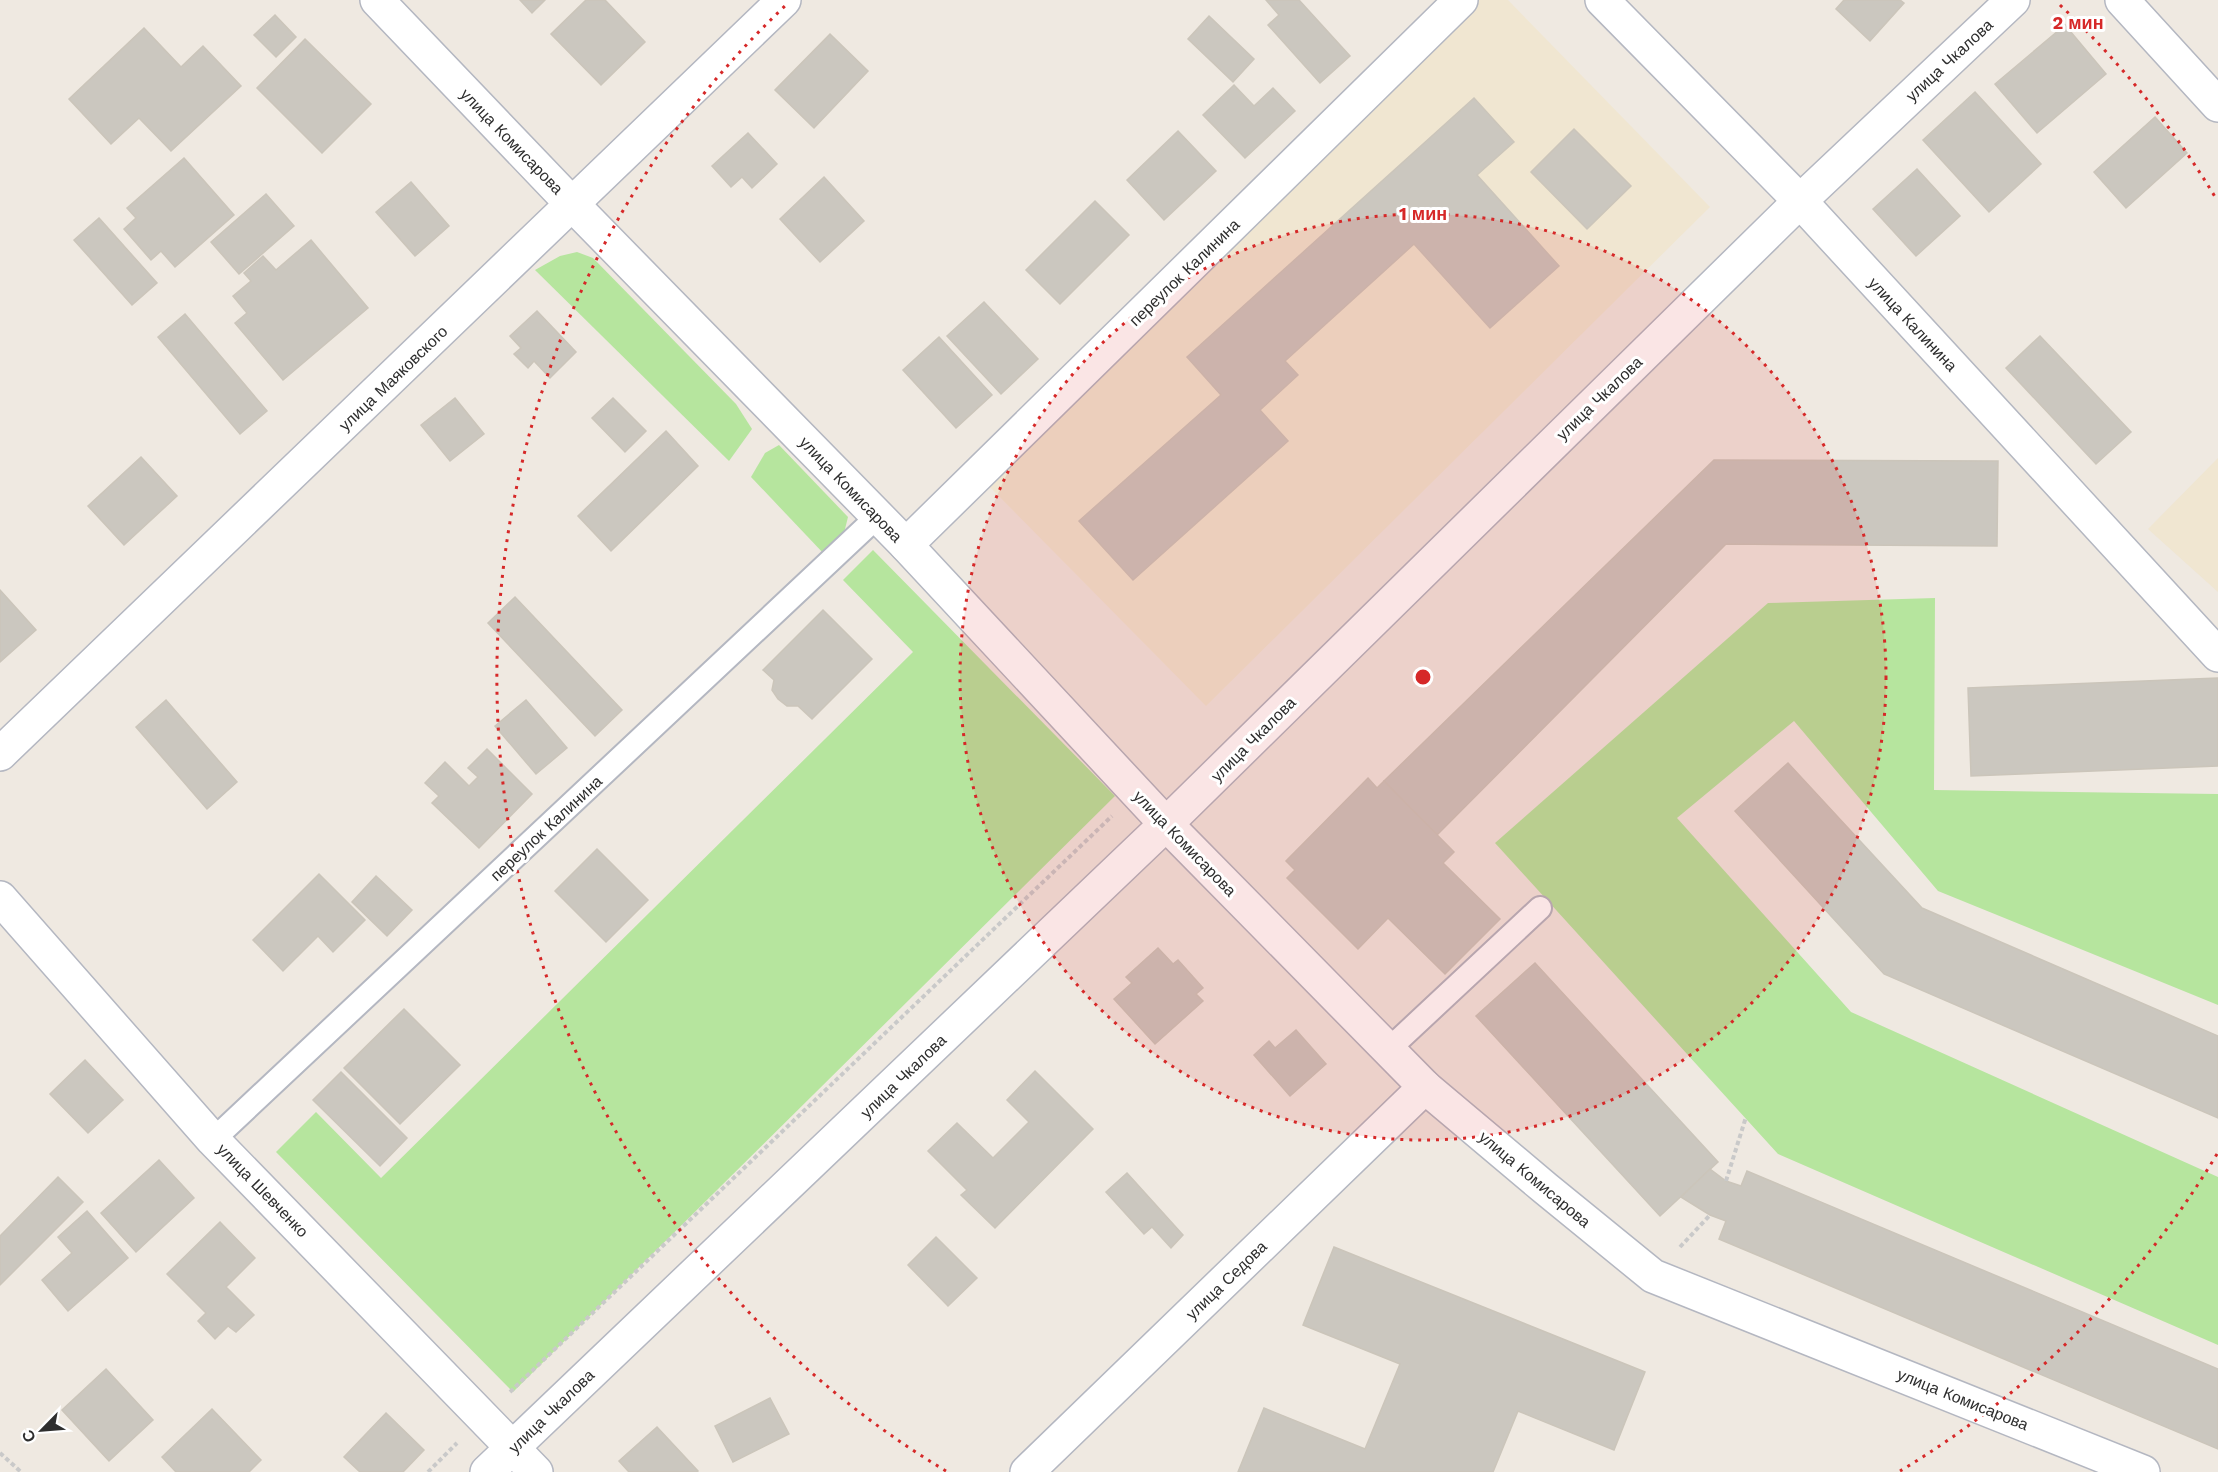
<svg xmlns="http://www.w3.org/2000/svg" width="2218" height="1472" viewBox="0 0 2218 1472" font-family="'Work Sans',sans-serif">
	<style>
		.education { fill: #f0e6d1 }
		.green { fill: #b6e59e }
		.building { fill: #cbc7bf; stroke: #cbc5ba; stroke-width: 1.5 }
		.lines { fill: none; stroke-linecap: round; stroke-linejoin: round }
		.lane-casing { stroke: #b4b7c1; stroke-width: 26 }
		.street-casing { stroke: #b4b7c1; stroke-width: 36 }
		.secondary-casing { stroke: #b4b7c1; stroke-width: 36 }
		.path { stroke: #c9c9c9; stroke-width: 4; stroke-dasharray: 4.5 3; stroke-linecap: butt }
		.lane { stroke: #fff; stroke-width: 22 }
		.street { stroke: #fff; stroke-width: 33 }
		.secondary { stroke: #fff; stroke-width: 33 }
		.ring { fill: none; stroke: #d62828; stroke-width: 3; stroke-dasharray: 3 6 }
		.labels { text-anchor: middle; stroke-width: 6; stroke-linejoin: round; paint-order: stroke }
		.street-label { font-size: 16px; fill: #2e2e2e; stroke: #fff }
		.centre { fill: #d62828; stroke: #fff; stroke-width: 3 }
		.ring-label { font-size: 18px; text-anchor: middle; font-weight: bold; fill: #d62828; stroke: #fff; stroke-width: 6; stroke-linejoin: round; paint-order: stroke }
	</style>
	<rect width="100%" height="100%" fill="#efe9e1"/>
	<g class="education">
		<path d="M1461,0h47l202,207 -504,499 -228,-231z"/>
		<path d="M2218,458v134l-70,-63z"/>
	</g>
	<g class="green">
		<path d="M577,252l16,6 143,146 16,25 -23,32 -194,-191 25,-14z"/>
		<path d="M779,445l69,72 -5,20 -18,18 -74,-78 14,-24z"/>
		<path d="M873,550l242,246 -602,596 -237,-240 40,-40 65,66 532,-526 -70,-72z"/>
		<path d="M1935,598l-1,192 284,4v211l-280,-114 -144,-170 -117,97 174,194 367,165v168l-440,-191 -283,-311 273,-240z"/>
	</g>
	<g class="building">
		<path d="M520,0h25l-13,13z"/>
		<path d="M586,0h19l40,42 -44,43 -50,-51z"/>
		<path d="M1266,0h33l51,56 -30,27 -52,-58 11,-10z"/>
		<path d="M1844,0h56l4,3 -34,38 -34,-32z"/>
		<path d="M275,15l21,22 -20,20 -22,-22z"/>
		<path d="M1209,16l45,43 -21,23 -45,-43z"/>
		<path d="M2065,25l41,49 -69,59 -42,-49z"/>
		<path d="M144,28l37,39 22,-21 38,40 -70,65 -32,-33 -28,26 -42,-45z"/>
		<path d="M830,34l38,37 -54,57 -39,-38z"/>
		<path d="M305,39l66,65 -49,49 -65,-65z"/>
		<path d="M1234,85l20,21 19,-18 22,23 -50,47 -42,-43z"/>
		<path d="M1975,92l66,72 -52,48 -66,-72z"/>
		<path d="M1474,98l40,44 -37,33 82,91 -69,62 -76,-84 -129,117 13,14 -38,35 28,31 -155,139 -54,-59 142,-126 -34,-38z"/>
		<path d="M2155,117l32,36 -61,55 -32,-36z"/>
		<path d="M1574,129l57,57 -44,43 -56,-57z"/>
		<path d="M1178,131l38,40 -52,49 -37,-40z"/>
		<path d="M748,133l29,31 -25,24 -10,-11 -11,10 -19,-21z"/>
		<path d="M184,158l50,57 -59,52 -14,-16 -10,9 -27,-31 12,-11 -9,-10z"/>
		<path d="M1917,169l43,47 -44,40 -43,-47z"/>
		<path d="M824,177l40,44 -44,41 -40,-43z"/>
		<path d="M411,182l38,44 -34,30 -39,-44z"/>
		<path d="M266,194l28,32 -55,48 -28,-32z"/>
		<path d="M1095,201l34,34 -69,69 -34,-34z"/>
		<path d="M99,218l58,65 -25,22 -58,-65z"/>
		<path d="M311,240l57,68 -85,72 -48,-57 12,-10 -14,-17 18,-15 -7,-8 19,-17 13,14z"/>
		<path d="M984,302l54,57 -37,35 -54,-58z"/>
		<path d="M537,311l39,41 -26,26 -16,-17 -6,7 -14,-14 7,-6 -11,-12z"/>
		<path d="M185,314l82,97 -27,23 -82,-97z"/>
		<path d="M2040,336l91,96 -35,32 -90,-96z"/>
		<path d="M939,337l53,58 -36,33 -53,-58z"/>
		<path d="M455,398l29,36 -34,27 -29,-36z"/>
		<path d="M613,398l33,33 -21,21 -33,-34z"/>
		<path d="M666,431l32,35 -87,85 -33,-35z"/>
		<path d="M141,457l36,39 -53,49 -36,-39z"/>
		<path d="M1714,460l284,1 -1,85 -271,-2 -289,291 -53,-54z"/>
		<path d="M0,590l36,40 -36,32z"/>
		<path d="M515,597l107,113 -27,26 -107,-113z"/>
		<path d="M823,610l49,49 -60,60 -14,-13h-11l-9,-7 -6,-9 2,-10 -11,-10z"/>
		<path d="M2218,678v88l-247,10 -3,-88z"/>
		<path d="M166,700l71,82 -30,27 -71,-82z"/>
		<path d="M526,700l41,48 -31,26 -41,-48z"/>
		<path d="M487,749l45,45 -53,54 -47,-45 7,-7 -14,-13 20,-21 24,24 9,-9 -10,-9z"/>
		<path d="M1788,763l134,145 296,128v82l-334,-144 -149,-163z"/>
		<path d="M1368,778l9,10 7,-7 70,71 -11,11 57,56 -55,55 -57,-56 -30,31 -71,-71 8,-8 -9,-9z"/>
		<path d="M597,849l51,51 -42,42 -51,-51z"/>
		<path d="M319,874l46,46 -32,32 -15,-16 -35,35 -30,-31z"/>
		<path d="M376,876l36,34 -25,26 -35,-34z"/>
		<path d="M1158,948l15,16 5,-4 25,28 -7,6 7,7 -48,43 -41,-45 18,-16 -6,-6z"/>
		<path d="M1535,963l183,199 -58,54 -184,-200z"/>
		<path d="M404,1009l56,56 -60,59 -56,-56z"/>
		<path d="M1296,1030l30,34 -36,32 -36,-41 15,-14 6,7z"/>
		<path d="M85,1060l38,40 -35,33 -38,-39z"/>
		<path d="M1035,1071l58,58 -98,99 -34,-33 6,-5 -39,-39 29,-28 36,35 36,-36 -22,-22z"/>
		<path d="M341,1072l66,66 -27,28 -67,-66z"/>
		<path d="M159,1160l35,38 -58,54 -35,-39z"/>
		<path d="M1710,1169l16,12 15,5 6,-15 471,198v80l-499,-210 7,-18 -16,-6 -29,-18z"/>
		<path d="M1127,1173l56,62 -12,13 -19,-21 -8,7 -38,-42z"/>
		<path d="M58,1177l25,25 -83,83v-49z"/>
		<path d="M87,1211l41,47 -60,53 -26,-31 30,-27 -14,-16z"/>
		<path d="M220,1222l35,36 -29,29 28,28 -18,17 -8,-6 -13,13 -17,-18 8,-8 -39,-39z"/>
		<path d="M936,1237l41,41 -29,28 -40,-41z"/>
		<path d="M1334,1247l311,125 -31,78 -96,-39 -25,61h-255l26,-64 101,41 35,-85 -97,-39z"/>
		<path d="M106,1369l47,51 -44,41 -47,-51z"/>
		<path d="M770,1398l19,36 -56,28 -18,-36z"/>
		<path d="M212,1409l49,51 -12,12h-73l-14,-15z"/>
		<path d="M386,1413l38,37 -21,22h-43l-16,-15z"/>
		<path d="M657,1427l41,44 -1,1h-68l-10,-11z"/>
	</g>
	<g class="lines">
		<g class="lane-casing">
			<g id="lane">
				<path d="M1388,1050l152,-142"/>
				<path d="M213,1140l665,-624"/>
			</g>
		</g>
		<g class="street-casing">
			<g id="street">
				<path d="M377,0l196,205 333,340 260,279 259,263 120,101 108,88 490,196"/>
				<path d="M2122,0l96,105"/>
				<path d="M1800,201l418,454"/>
				<path d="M906,545l555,-545"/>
				<path d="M0,754l784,-754"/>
				<path d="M0,898l213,242 323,332"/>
				<path d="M1027,1472l398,-385"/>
			</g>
		</g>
		<g class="secondary-casing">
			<g id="secondary">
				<path d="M1602,0l198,201"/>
				<path d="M487,1472l679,-648 634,-623 213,-201"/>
			</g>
		</g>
		<g class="path">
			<path d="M1726,1181l20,-64"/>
			<path d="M1680,1247l30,-32"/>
			<path d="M510,1392l602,-576"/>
			<path d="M0,1453l21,19"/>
			<path d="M428,1472l29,-29"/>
		</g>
		<use href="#lane" class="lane"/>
		<use href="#street" class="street"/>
		<use href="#secondary" class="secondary"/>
	</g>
	<circle cx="1423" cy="677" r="463" fill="#d62828" fill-opacity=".12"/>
	<g class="ring">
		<circle cx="1423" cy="677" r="463"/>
		<path d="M2217 1154A926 926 0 0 1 1900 1471M946 1471A926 926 0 0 1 786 5M2060 5A926 926 0 0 1 2217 200"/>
	</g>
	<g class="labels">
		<g class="street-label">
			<text transform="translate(1949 60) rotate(-43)" y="6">улица Чкалова</text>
			<text transform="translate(512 141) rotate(46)" y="6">улица Комисарова</text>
			<text transform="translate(1184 272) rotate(-44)" y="6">переулок Калинина</text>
			<text transform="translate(1913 324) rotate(47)" y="6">улица Калинина</text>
			<text transform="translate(393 378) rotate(-44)" y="6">улица Маяковского</text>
			<text transform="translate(1599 398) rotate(-44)" y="6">улица Чкалова</text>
			<text transform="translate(851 489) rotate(46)" y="6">улица Комисарова</text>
			<text transform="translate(1253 739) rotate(-45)" y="6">улица Чкалова</text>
			<text transform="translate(546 828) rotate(-43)" y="6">переулок Калинина</text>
			<text transform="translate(1185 843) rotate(46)" y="6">улица Комисарова</text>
			<text transform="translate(903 1076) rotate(-44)" y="6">улица Чкалова</text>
			<text transform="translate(1535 1179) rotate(40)" y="6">улица Комисарова</text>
			<text transform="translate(263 1190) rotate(46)" y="6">улица Шевченко</text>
			<text transform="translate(1226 1280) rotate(-44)" y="6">улица Седова</text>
			<text transform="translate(1963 1399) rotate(22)" y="6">улица Комисарова</text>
			<text transform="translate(551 1411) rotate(-44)" y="6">улица Чкалова</text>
		</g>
	</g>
	<circle cx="1423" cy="677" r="9" class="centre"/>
	<g class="ring-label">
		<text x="2078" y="29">2 мин</text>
		<text x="1423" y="220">1 мин</text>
	</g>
	<g transform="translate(42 1430) rotate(245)" stroke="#ffffff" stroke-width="4.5" paint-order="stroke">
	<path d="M0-4.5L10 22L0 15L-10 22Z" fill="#2e2e2e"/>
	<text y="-9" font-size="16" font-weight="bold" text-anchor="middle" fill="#2e2e2e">С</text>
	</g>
</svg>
